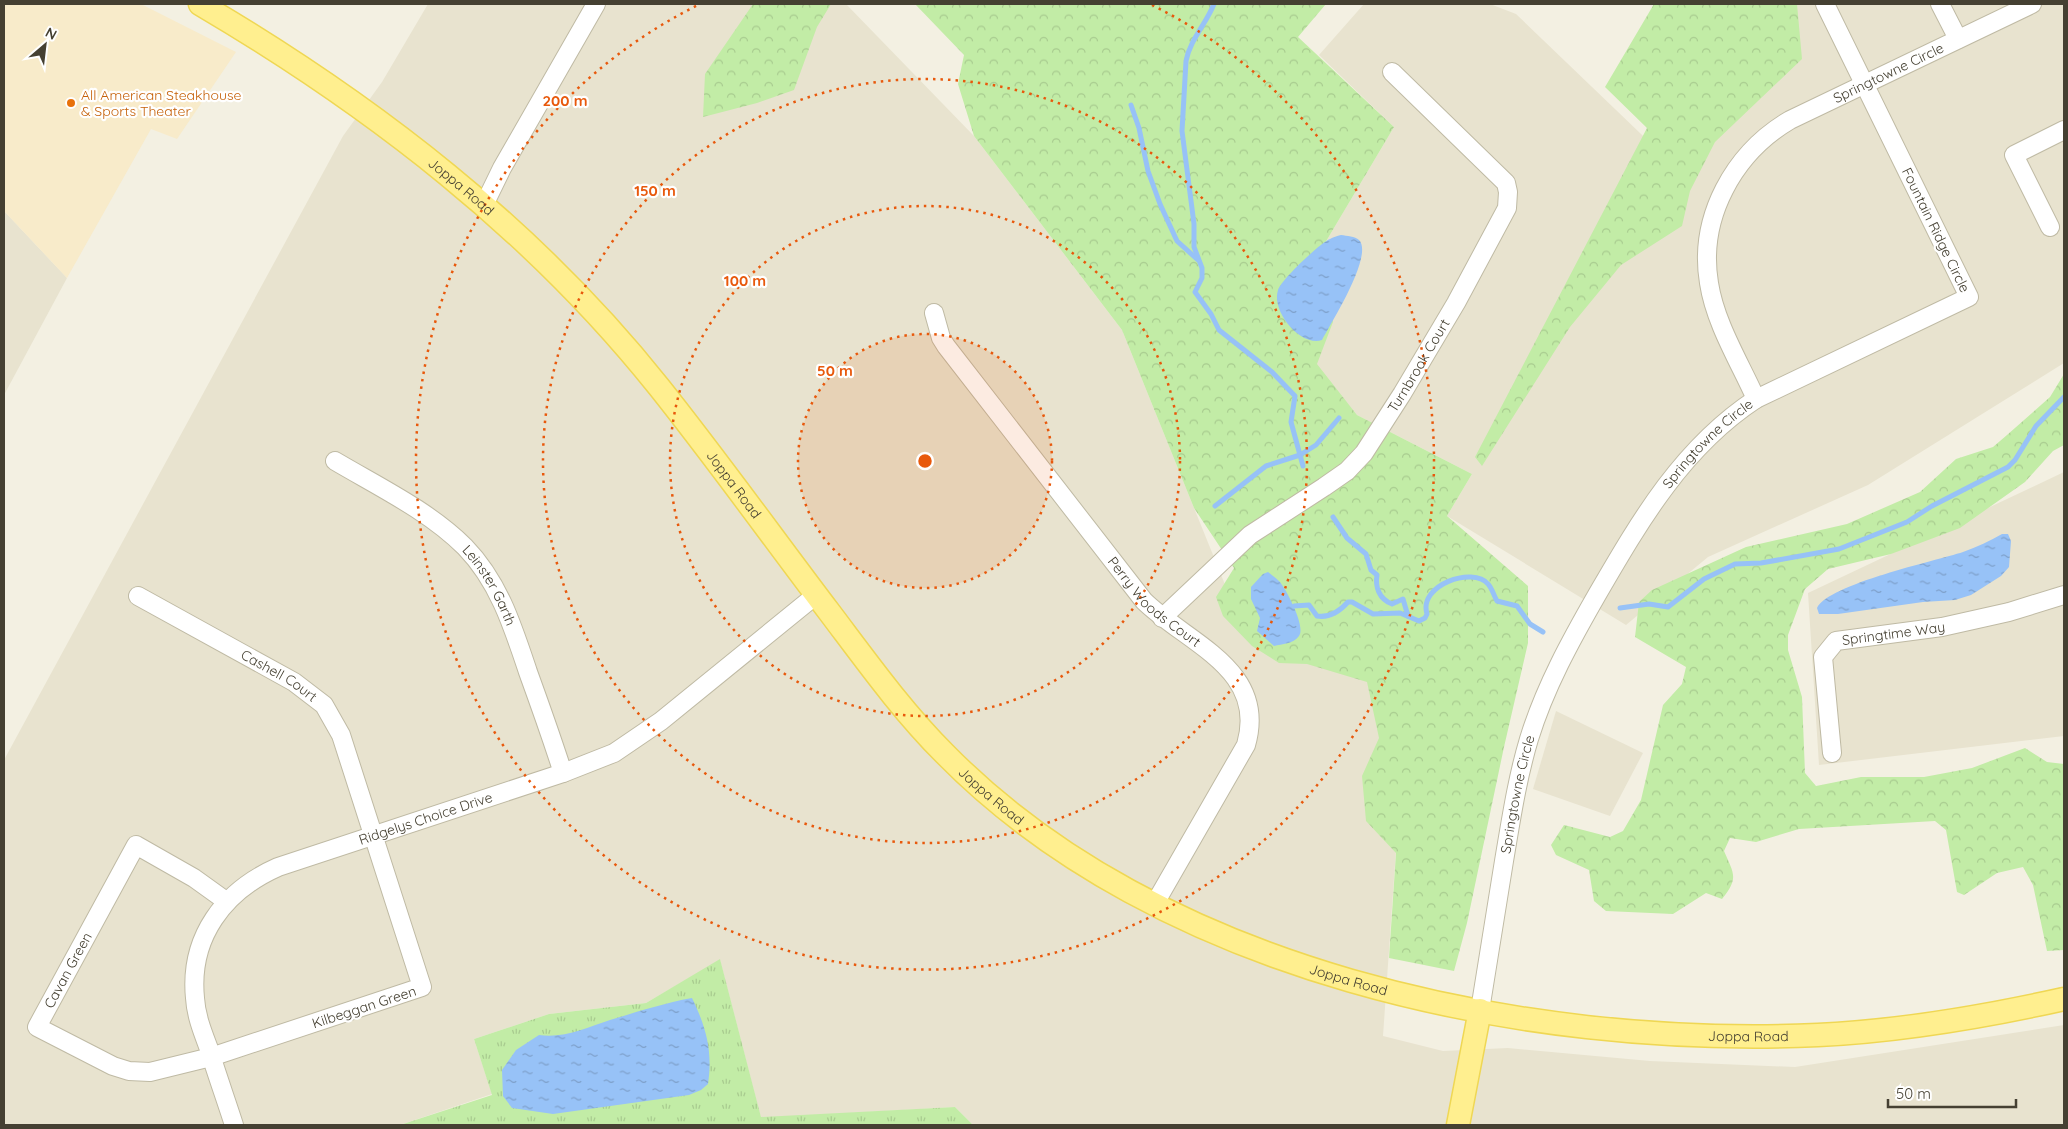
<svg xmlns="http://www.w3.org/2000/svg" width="2068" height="1129" viewBox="0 0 2068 1129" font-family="Quicksand,sans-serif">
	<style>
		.residential { fill: #e8e3cf }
		.commercial { fill: #f8ebca }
		.forest { fill: url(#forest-crowns) }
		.park { fill: url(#park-tufts) }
		.water { fill: url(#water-ripples) }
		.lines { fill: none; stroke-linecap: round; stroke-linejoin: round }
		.stream { stroke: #97c2f7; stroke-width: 5 }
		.minor-casing { stroke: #bfbaa4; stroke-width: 20 }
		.major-casing { stroke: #efd754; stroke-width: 25 }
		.minor { stroke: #fff; stroke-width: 18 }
		.major { stroke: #ffef8f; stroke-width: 22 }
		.ring { fill: none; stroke: #e8590c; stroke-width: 2.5; stroke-dasharray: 2.5 5 }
		.food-dot { fill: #e8710a; stroke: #fff; stroke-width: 2 }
		.labels { text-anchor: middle; stroke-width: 4.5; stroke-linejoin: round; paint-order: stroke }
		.street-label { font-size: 14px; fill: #454032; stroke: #fff }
		.food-label { font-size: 14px; fill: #c56008; stroke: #fff; text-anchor: start }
		.centre { fill: #e8590c; stroke: #fff; stroke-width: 2.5 }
		.ring-label { font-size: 15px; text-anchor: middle; font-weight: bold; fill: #e8590c; stroke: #fff; stroke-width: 4.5; stroke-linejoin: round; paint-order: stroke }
	</style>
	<defs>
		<pattern id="forest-crowns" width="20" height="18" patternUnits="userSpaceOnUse" patternTransform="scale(1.25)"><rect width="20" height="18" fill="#c2eca6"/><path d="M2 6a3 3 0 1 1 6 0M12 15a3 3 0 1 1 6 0" fill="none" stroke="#a8cb8f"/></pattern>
		<pattern id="park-tufts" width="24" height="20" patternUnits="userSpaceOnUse" patternTransform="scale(1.25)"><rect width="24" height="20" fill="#c2eca6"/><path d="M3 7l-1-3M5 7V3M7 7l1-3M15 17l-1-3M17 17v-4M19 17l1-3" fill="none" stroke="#a8cb8f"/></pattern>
		<pattern id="water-ripples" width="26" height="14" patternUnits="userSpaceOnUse" patternTransform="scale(1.25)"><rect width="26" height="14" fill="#97c2f7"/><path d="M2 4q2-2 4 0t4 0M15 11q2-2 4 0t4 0" fill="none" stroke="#7d9fc9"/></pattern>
	</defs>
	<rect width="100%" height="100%" fill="#f3f0e2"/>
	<g class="residential">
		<path d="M428,4h418l128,132 148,194 123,304 139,39 16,120 -17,243 60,15 65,-3 142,13 145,6 269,-42v100h-1091l-18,-18 -194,11 -41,-158 -74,43 -97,11 -75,25 18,55 -92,31h-396v-365l339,-624 39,-54z"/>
		<path d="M1364,4h126l26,10 149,143 93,-153h306v359l-196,122 -160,72 -82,68 -179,-109 25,-42 -115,-59 -79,-93 116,-195 -75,-72z"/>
		<path d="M4,211l63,67 -63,117z"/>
		<path d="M2064,465v271l-245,29 -11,-172 256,-121z"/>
		<path d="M1556,711l87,42 -33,63 -77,-27z"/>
	</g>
	<path class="commercial" d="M4,4h137l95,48 -59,87 -26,-10 -84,149 -63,-67z"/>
	<g class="forest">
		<path d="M753,4h78l-14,23 -23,63 -37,13 -54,14 2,-43z"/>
		<path d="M915,4h411l-28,33 96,90 -85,143 23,21 1,31 -16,42 40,51 115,59 -25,42 81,70v57l-24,104 -37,176 -13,48 -65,-13 7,-105 -30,-32 -4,-45 17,-38 -12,-56 -60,-18 -28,-1 -27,-17 -29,-30 -7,-19 18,-29 -40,-60 -72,-178 -148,-194 -16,-52 6,-29z"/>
		<path d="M1654,4h143l5,55 -87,83 -25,49 -8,35 -61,39 -51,62 -88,139 -7,-9 172,-329 -42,-41z"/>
		<path d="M2064,374v71l-11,6 -28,31 -65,46 -69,26 -63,15 -23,20 -17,46v15l14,47 3,76 11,13 45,-9h63l48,-9 53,-20 22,14 17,2v186l-17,1 -14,-66 -10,-18 -26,6 -33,22 -7,-3 -11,-62 -11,-9 -136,8 -43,13 -26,-4 -6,13c10,23 15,27 -2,48l-16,-6 -33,21 -67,-3 -12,-10 -5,-31 -33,-15 -5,-10 13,-20 46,12 13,-6 18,-31 22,-95 19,-21 4,-17 -51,-30 4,-35 13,-12 94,-43 101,-23 73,-32 36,-33 37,-12 14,-12 43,-38z"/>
	</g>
	<path class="park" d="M720,959l41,158 194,-10 18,18h-573l92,-30 -18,-56 75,-25 97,-11z"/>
	<g class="water">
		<path d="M1341,235c6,1 14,1 18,5 15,15 -28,83 -37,100 -22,7 -51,-29 -44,-50 3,-10 42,-47 52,-51 3,-2 7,-3 11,-4z"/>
		<path d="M2002,534h6l3,7 -2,26 -8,9 -30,19 -16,5 -32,2 -85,12h-19l-2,-6c12,-24 118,-47 146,-56 14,-5 27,-11 39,-18z"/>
		<path d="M1268,572c4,3 9,7 12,10 7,9 26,45 19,54 -6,8 -17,8 -25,10l-17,-15 3,-13 -9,-19v-12l12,-13z"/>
		<path d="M692,998c14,29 21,53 16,86l-7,6 -12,5 -136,19 -41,-6 -9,-12 -1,-26 14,-20 23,-15c24,4 49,-8 71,-15 27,-8 54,-17 82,-22z"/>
	</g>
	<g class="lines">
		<g class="stream">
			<path d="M1214,4c-8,20 -24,36 -28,57l-4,70 12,93v23l8,21v10l-7,14 16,22 8,16 53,42 23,24 -4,26 12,44"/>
			<path d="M1131,105l8,23 9,43 12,33 17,37 21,19"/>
			<path d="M1215,506l51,-40 34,-11 16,-10 23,-27"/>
			<path d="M1333,517l14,21 19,16 5,16 6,5c-2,12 2,24 15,29l11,-5 5,17"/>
			<path d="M1294,606l15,-1 8,11c12,2 23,-5 31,-14h4l21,12 27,-1 19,8 6,-3 2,-4c-9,-29 46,-48 61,-30 4,4 6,12 9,17l20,5 13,18 13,8"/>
			<path d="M1620,608l29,-4 19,3 36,-28 31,-15 26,-1 78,-14 68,-27 25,-16 76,-39 7,-7 21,-34 28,-29"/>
		</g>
		<g class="minor-casing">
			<g id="minor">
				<path d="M1940,4l18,35"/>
				<path d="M484,205l18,-37 94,-164"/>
				<path d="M2050,227l-36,-72 50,-25"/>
				<path id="s1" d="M934,313l7,25 5,8 198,255c44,43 124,68 102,144l-92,160"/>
				<path id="s2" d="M1756,399c-16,-36 -41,-76 -47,-116 -11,-66 25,-130 81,-163l242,-116"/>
				<path id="s3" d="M335,461c44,26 94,50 130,86 34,35 48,80 63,125 12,33 24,67 35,101"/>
				<path id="s4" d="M138,596l156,86 30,23 17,30 81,252 -211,70 -61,15 -21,-1 -16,-5 -76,-39 99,-182 58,33 32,23"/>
				<path id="s5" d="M1162,618l88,-83 74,-48 23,-16 17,-18 38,-59 54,-91 51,-95 1,-16 -2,-9 -114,-111"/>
				<path id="s6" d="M1832,753l-9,-96 13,-16 106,-14 67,-15 55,-17"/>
				<path id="s7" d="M1480,1010c8,-49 16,-99 24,-149 7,-41 13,-82 25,-122 16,-52 42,-99 69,-146 43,-74 85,-146 158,-194l213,-102 -144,-293"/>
				<path id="s8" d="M234,1125c-8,-25 -17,-50 -25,-76 -6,-16 -13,-33 -14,-51 -6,-61 29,-107 83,-131l285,-94 51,-20 47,-32 155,-126"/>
			</g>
		</g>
		<g class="major-casing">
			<g id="major">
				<path id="s9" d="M200,4c173,102 333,225 459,383 59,74 114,151 171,226 37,49 72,98 115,141 213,217 578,294 873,281 83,-4 165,-18 246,-36"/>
				<path d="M1458,1125l22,-115"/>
			</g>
		</g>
		<use href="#minor" class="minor"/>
		<use href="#major" class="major"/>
	</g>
	<circle cx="925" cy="461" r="127" fill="#e8590c" fill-opacity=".12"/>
	<g class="ring">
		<circle cx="925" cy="461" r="127"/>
		<circle cx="925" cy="461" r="255"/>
		<circle cx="925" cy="461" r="382"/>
		<path d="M1152 5A509 509 0 1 1 698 5"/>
	</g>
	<circle class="food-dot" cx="71" cy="103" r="5"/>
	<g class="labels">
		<g class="street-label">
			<text dy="5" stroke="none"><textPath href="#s2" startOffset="428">Springtowne Circle</textPath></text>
			<text dy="5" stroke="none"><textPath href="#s9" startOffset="319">Joppa Road</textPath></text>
			<text transform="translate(1936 230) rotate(64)" y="5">Fountain Ridge Circle</text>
			<text dy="5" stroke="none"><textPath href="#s5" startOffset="365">Turnbrook Court</textPath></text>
			<text dy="5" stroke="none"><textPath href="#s7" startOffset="624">Springtowne Circle</textPath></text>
			<text dy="5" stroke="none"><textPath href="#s9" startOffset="724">Joppa Road</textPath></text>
			<text dy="5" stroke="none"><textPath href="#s3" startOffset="202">Leinster Garth</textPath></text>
			<text dy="5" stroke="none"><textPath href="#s1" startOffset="366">Perry Woods Court</textPath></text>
			<text dy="5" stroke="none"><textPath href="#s6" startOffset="175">Springtime Way</textPath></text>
			<text dy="5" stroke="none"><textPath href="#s4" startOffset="162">Cashell Court</textPath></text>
			<text dy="5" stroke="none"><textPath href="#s7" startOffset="219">Springtowne Circle</textPath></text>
			<text dy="5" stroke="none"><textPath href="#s9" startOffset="1129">Joppa Road</textPath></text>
			<text dy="5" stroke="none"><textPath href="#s8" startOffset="455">Ridgelys Choice Drive</textPath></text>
			<text dy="5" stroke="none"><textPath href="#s4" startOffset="988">Cavan Green</textPath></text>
			<text dy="5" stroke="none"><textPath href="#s9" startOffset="1534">Joppa Road</textPath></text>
			<text transform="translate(364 1007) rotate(-18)" y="5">Kilbeggan Green</text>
			<text dy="5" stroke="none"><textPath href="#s9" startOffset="1939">Joppa Road</textPath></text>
		</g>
		<g class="food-label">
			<text x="81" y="100">All American Steakhouse<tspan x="81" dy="16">&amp; Sports Theater</tspan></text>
		</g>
	</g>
	<circle cx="925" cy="461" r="8" class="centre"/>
	<g class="ring-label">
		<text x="565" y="106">200 m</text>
		<text x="655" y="196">150 m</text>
		<text x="745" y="286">100 m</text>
		<text x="835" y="376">50 m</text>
	</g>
	<rect width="2068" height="1129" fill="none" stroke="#454032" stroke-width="10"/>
	<g transform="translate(45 45) rotate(28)" stroke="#ffffff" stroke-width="4" paint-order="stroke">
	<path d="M0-4L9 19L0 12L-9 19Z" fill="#454032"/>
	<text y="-8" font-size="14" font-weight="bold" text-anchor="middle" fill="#454032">N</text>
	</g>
	<path d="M1888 1099v8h128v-8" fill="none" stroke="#454032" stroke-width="2.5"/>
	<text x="1896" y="1099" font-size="15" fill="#454032" stroke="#ffffff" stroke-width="4" paint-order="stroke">50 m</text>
</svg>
